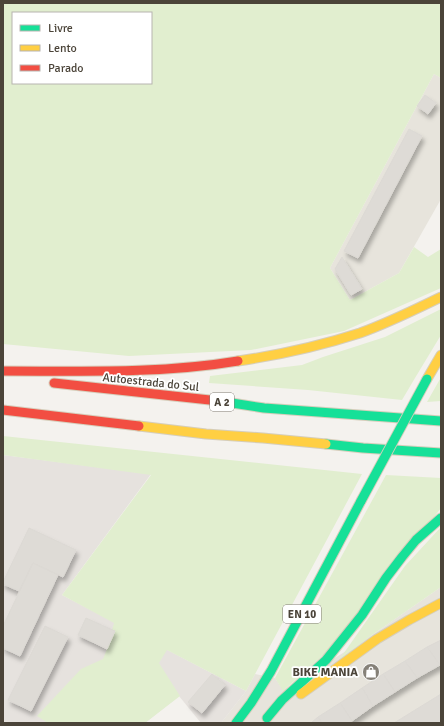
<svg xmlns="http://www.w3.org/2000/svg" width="444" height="726" viewBox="0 0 444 726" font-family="Signika,sans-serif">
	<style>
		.residential { fill: #e7e4dc }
		.industrial { fill: #e6e2de }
		.green { fill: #e1eecf; fill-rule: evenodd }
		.building { fill: #dedbd6; stroke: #dcd9d4; filter: url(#shadow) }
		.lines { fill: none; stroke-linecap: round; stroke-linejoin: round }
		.fast-casing { stroke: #d6cebb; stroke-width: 11 }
		.slow-casing { stroke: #d6cebb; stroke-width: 11 }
		.jam-casing { stroke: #d6cebb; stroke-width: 11 }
		.fast { stroke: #16e098; stroke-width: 9 }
		.slow { stroke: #ffcf43; stroke-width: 9 }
		.jam { stroke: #f24e42; stroke-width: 9 }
		.fast-bridge-casing { stroke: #d6cebb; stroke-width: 11; stroke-linecap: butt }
		.fast-bridge { stroke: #16e098; stroke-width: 9 }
		.labels { text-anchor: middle; stroke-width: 3.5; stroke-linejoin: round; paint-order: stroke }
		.shield { fill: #fff; stroke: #817c74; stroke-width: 1 }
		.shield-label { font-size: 11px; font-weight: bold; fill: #4b4439 }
		.street-label { font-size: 12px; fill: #4b4439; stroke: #fff }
		.poi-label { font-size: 12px; font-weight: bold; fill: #4b4439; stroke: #fff; text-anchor: end }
	</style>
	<defs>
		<filter id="shadow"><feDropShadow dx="2.5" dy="4.5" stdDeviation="2" flood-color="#0004"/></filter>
	</defs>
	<rect width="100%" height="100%" fill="#f4f2ee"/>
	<g class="residential">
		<path d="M434,74l7,4v121l-42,74 -49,27 -20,-32z"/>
		<path d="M441,587v136h-220l25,-32 9,-17 20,4 8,12 89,-55z"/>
	</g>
	<path class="industrial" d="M3,455l148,19 -89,121 184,96 -25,32h-20l-22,-27 -34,27h-142z"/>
	<g class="green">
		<path d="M3,3h438v75l-7,-4 -104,194 20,32 49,-27 15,-26 14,10 13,-8v39l-97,43 -93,19 -122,6 -126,-12zM13,13h138v70h-138z"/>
		<path d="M441,309v26l-26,43 -13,22 -94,-10 -99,-7 1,-7 92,-11 21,-8 62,-20z"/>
		<path d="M441,377v24l-14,1 13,-23z"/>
		<path d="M3,436l359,38 -116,217 -79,-41 -8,13 21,33 -35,27h-97l-11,-7 44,-47 22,-10 4,-10 7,-26 -52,-28 89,-120 -148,-20z"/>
		<path d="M386,475l55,3v30l-111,141 -47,42 -8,-13z"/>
		<path d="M441,527v60l-69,48 -33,25 66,-94z"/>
	</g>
	<g class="building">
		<path d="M425,95l11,8 -8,11 -11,-8z"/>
		<path d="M409,129l13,7 -64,122 -14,-7z"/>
		<path d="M342,257l20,32 -11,6 -16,-26z"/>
		<path d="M29,528l47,22 -13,27 -30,-14 -14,28 -16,-7v-2z"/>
		<path d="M33,563l25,12 -38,81 -17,-8v-22z"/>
		<path d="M86,618l29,13 -8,18 -29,-14z"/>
		<path d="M45,626l23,11 -37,74 -23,-11z"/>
		<path d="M441,640v27l-14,-20z"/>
		<path d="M427,647l13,18 -23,13 -12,-17z"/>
		<path d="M405,661l12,17 -22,14 -12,-18z"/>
		<path d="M212,674l13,11 -23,28 -14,-11z"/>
		<path d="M383,674l12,18 -22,14 -11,-18z"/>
		<path d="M362,688l11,18 -21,15 -12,-18z"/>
		<path d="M441,694v29h-47z"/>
		<path d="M340,703l12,18 -4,2h-26l-4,-6z"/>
		<path d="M318,717l4,6h-11z"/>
	</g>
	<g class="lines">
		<g class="fast-casing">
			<g id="fast">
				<path d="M219,401l45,7 177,13"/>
				<path d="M326,444l37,4 78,5"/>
				<path d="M267,718l15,-18 44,-40 36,-45 24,-37 16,-21 14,-17 25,-22"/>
				<path d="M236,723l15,-20 20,-32 90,-170"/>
			</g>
		</g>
		<g class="slow-casing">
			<g id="slow">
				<path d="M238,361c41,-6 82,-15 122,-28 28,-10 54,-23 81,-36"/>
				<path d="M427,379l14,-24"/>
				<path d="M139,426l67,8 57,4 63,6"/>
				<path d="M301,694l76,-55 32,-19 32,-17"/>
			</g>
		</g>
		<g class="jam-casing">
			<g id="jam">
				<path d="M3,371c78,0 157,3 235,-10"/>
				<path d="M54,383l165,18"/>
				<path d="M3,410l136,16"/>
			</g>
		</g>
		<use href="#fast" class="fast"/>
		<use href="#slow" class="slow"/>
		<use href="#jam" class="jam"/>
		<g class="fast-bridge-casing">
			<path id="fast-bridge" d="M361,501l66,-122"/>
		</g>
		<use href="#fast-bridge" class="fast-bridge"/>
	</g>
	<defs>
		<g id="shop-disc" transform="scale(0.9)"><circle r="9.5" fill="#868178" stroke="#fff"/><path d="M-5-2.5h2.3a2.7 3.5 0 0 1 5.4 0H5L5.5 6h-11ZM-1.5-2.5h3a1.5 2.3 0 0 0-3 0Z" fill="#fff"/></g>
	</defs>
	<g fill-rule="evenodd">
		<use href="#shop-disc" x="371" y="672"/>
	</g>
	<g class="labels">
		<g class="shield">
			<rect x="210" y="393" width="24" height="18" rx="3"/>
			<rect x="283" y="605" width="38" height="18" rx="3"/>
		</g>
		<g class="shield-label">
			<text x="222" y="406">A 2</text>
			<text x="302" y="618">EN 10</text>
		</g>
		<g class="street-label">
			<text transform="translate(151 382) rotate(6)" y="4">Autoestrada do Sul</text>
		</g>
		<g class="poi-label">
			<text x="358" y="676">BIKE MANIA</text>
		</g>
	</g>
	<rect width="444" height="726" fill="none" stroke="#4b4439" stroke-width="8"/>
	<rect x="12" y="12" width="140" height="72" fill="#ffffff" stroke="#b7b4b0"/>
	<rect x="20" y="25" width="20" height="6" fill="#16e098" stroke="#b7b4b0"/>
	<text x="48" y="32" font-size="12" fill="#4b4439">Livre</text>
	<rect x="20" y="45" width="20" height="6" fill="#ffcf43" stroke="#b7b4b0"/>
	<text x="48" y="52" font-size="12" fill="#4b4439">Lento</text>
	<rect x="20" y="65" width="20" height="6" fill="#f24e42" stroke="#b7b4b0"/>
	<text x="48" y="72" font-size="12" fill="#4b4439">Parado</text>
</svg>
